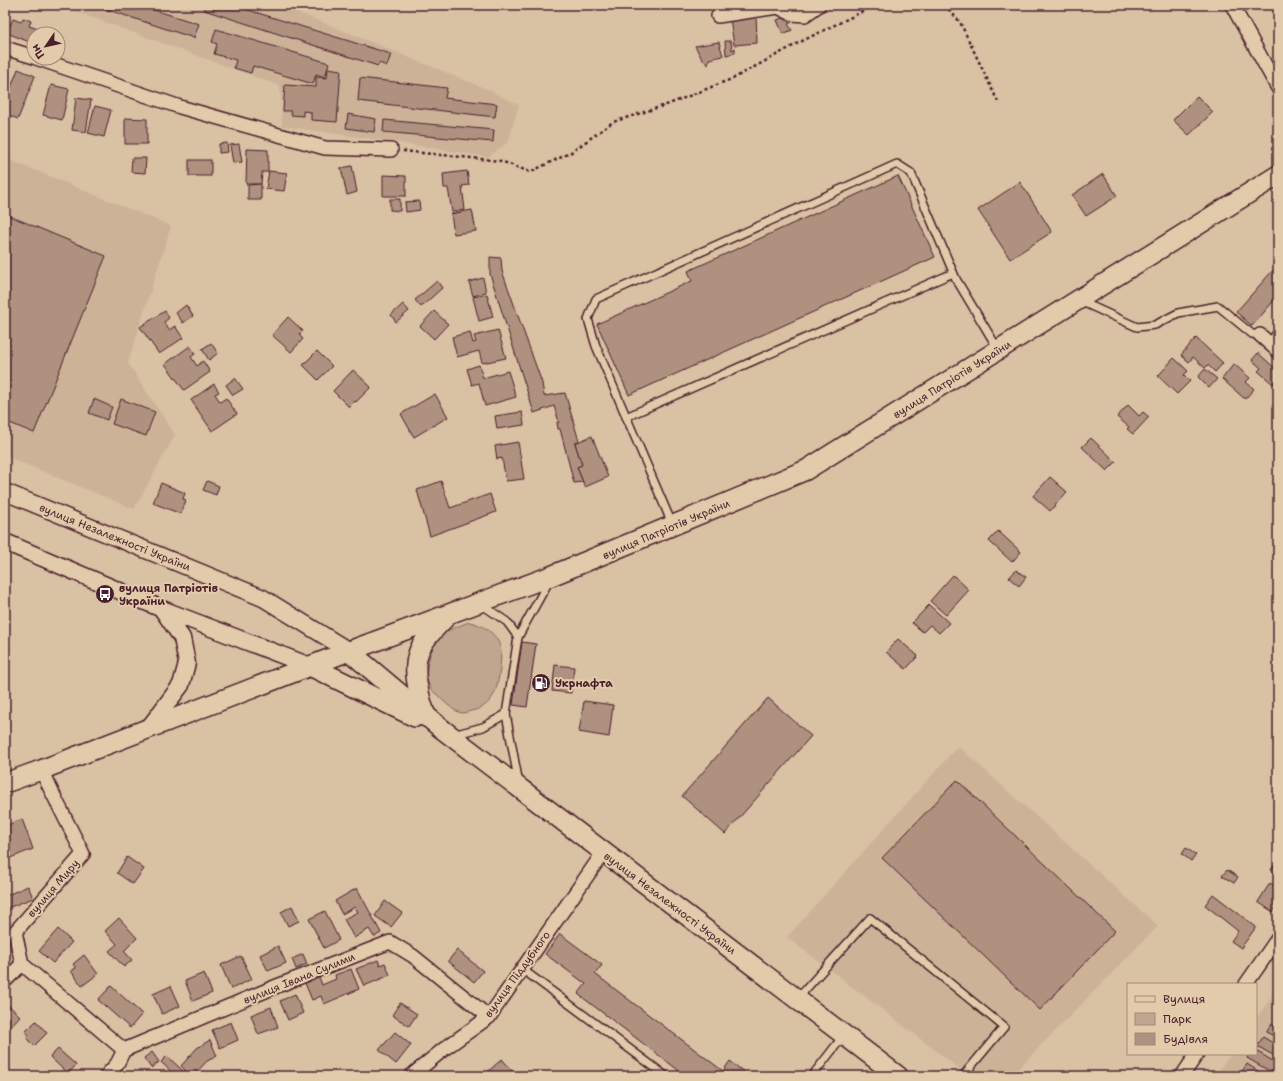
<svg xmlns="http://www.w3.org/2000/svg" width="1283" height="1081" viewBox="0 0 1283 1081" font-family="'Shantell Sans',sans-serif">
	<style>
		.built { fill: #ccb398 }
		.green { fill: #c1a68f; stroke: #86625d }
		.building { fill: #af9180; stroke: #4a1f2b }
		.lines { fill: none; stroke-linecap: round; stroke-linejoin: round }
		.service-casing { stroke: #4a1f2b; stroke-width: 10 }
		.minor-casing { stroke: #4a1f2b; stroke-width: 16 }
		.tertiary-casing { stroke: #4a1f2b; stroke-width: 19 }
		.secondary-casing { stroke: #4a1f2b; stroke-width: 22 }
		.path { stroke: #4a1f2b; stroke-width: 2.5; stroke-dasharray: 3 3; stroke-linecap: butt }
		.service { stroke: #e2cbab; stroke-width: 7 }
		.minor { stroke: #e2cbab; stroke-width: 13 }
		.tertiary { stroke: #e2cbab; stroke-width: 16 }
		.secondary { stroke: #e2cbab; stroke-width: 19 }
		.labels { text-anchor: middle; stroke-width: 4; stroke-linejoin: round; paint-order: stroke }
		.street-label { font-size: 11px; fill: #4a1f2b; stroke: #e2cbab }
		.poi-label { font-size: 11px; font-weight: bold; fill: #4a1f2b; stroke: #e2cbab; text-anchor: start }
	</style>
	<rect width="100%" height="100%" fill="#d9c1a3"/>
	<filter id="ink" filterUnits="userSpaceOnUse"><feTurbulence type="fractalNoise" baseFrequency=".025" numOctaves="2"/><feDisplacementMap in="SourceGraphic" scale="8" xChannelSelector="R" yChannelSelector="G"/><feConvolveMatrix kernelMatrix="1 2 1 2 8 2 1 2 1" color-interpolation-filters="sRGB"/></filter>
	<g filter="url(#ink)">
		<g class="built">
			<path d="M58,5h222l209,85 30,15 -11,37 -20,15 -95,-15 -111,-16 -2,-40z"/>
			<path d="M5,158l166,68 -43,137 47,72 -41,74 -129,-53z"/>
			<path d="M958,746l200,180 -147,150h-42l-182,-139z"/>
			<path d="M1278,987v89h-64l17,-22h25v-35z"/>
		</g>
		<path class="green" d="M469,622c16,3 32,14 32,32 0,5 -1,10 -1,15 -3,21 -6,37 -29,42 -2,0 -6,2 -9,2 -9,-1 -20,-14 -27,-20 -17,-14 -4,-43 4,-59z"/>
		<g class="building">
			<path d="M93,5h45l61,19 -5,14z"/>
			<path d="M206,5h26l159,49 -4,12 -8,-3 -1,3 -174,-56z"/>
			<path d="M756,14l1,29 -23,2 -4,-27z"/>
			<path d="M788,16l4,6 -4,2 4,6 -9,4 -6,-14z"/>
			<path d="M23,18l8,3 -2,5 9,3 -2,5h-2l-2,9 -25,-10 6,-14 8,3z"/>
			<path d="M216,29l113,34 -4,14 -9,-3 -3,10 -60,-18 -2,7 -17,-5 2,-8 -22,-6 3,-10 -5,-2z"/>
			<path d="M725,41h6l1,9 3,-2v5l-9,2z"/>
			<path d="M719,42l4,14 -14,3 -1,6 -6,-6 -7,-13z"/>
			<path d="M328,68l13,2 -4,52 -26,-2v-8l-8,-1v5l-12,-1v-4h-8l2,-26 31,2v-10l11,1z"/>
			<path d="M18,69l17,7 -17,43 -13,-5v-11z"/>
			<path d="M360,78l87,10 -2,10 52,6 -2,13 -137,-16z"/>
			<path d="M51,85l18,4 -7,31 -19,-5z"/>
			<path d="M1197,96l16,16 -24,23 -16,-15z"/>
			<path d="M76,98l15,2 -5,32 -14,-2z"/>
			<path d="M95,106l16,4 -7,27 -16,-4z"/>
			<path d="M348,114l28,5 -2,13 -28,-4z"/>
			<path d="M125,118l22,1v25h-22z"/>
			<path d="M384,120l110,10 -1,12 -110,-10z"/>
			<path d="M227,143l1,9 -9,1v-9z"/>
			<path d="M239,144l3,18 -9,1 -3,-18z"/>
			<path d="M247,149l21,1v22h-6l-1,12h-15z"/>
			<path d="M132,158h14l-1,15 -14,-1z"/>
			<rect x="189" y="160" width="22" height="16"/>
			<path d="M352,166l5,26 -10,3 -6,-27z"/>
			<path d="M269,171l18,2 -3,18 -18,-2z"/>
			<path d="M467,171l2,14 -7,1 3,24 -13,2 -4,-24h-4l-1,-14z"/>
			<path d="M1103,174l14,22 -31,20 -14,-21z"/>
			<path d="M383,175l23,1v20h-23z"/>
			<path d="M898,176l37,81 -306,138 -32,-71 95,-43 -4,-10z"/>
			<path d="M1020,182l32,50 -42,27 -32,-49z"/>
			<path d="M261,184v16h-13v-15z"/>
			<path d="M390,199h10v12l-10,-1z"/>
			<path d="M419,201l1,9 -14,2 -1,-10z"/>
			<path d="M472,210l4,21 -22,3 -3,-20z"/>
			<path d="M5,214l101,42 -72,177 -29,-12z"/>
			<path d="M490,257l11,1 1,13 40,112 2,13 21,-3 14,48 -4,2 7,22 -5,2 6,15 -9,1 -14,-54h-2l-1,-7h2l-5,-16 -20,7 -44,-139z"/>
			<path d="M1274,269l4,4v23l-26,30 -16,-14z"/>
			<path d="M483,278l3,14 -13,4 -4,-14z"/>
			<path d="M437,281l5,7 -21,19 -6,-7z"/>
			<path d="M487,294l6,23 -14,4 -6,-24z"/>
			<path d="M403,304l6,7 -13,11 -5,-7z"/>
			<path d="M186,305l7,11 -10,7 -7,-10z"/>
			<path d="M165,311l4,7 -5,4 5,8 6,-4 8,12 -24,16 -19,-27z"/>
			<path d="M434,311l14,13 -14,15 -14,-13z"/>
			<path d="M288,317l15,14 -4,4 4,4 -12,13 -19,-17z"/>
			<path d="M498,330l8,28 -24,5 -3,-12 -22,6 -5,-20 18,-5 3,11 3,-1 -2,-6z"/>
			<path d="M1196,338l27,25 -8,9 -7,-7 -3,3 -12,-11 -4,5 -8,-7z"/>
			<path d="M211,343l7,10 -9,7 -7,-11z"/>
			<path d="M190,346l5,8 -4,3 6,9 6,-5 7,11 -26,18 -19,-26z"/>
			<path d="M317,351l15,15 -14,14 -15,-15z"/>
			<path d="M1258,353l20,18v7l-5,6 -15,-13 3,-3 -9,-8z"/>
			<path d="M1174,358l14,13 -4,4 6,6 -13,13 -19,-18z"/>
			<path d="M1234,364l16,14 -4,4 8,7 -9,10 -23,-20z"/>
			<path d="M479,365l4,13 25,-7 8,26 -31,9 -6,-23 -7,2 -5,-16z"/>
			<path d="M1205,369l12,10 -8,9 -11,-11z"/>
			<path d="M353,370l18,17 -15,15 -1,-1 -6,6 -16,-16z"/>
			<path d="M235,378l8,11 -10,6 -7,-10z"/>
			<path d="M214,384l5,8 -4,2 5,8 6,-4 11,16 -25,17 -21,-31z"/>
			<path d="M435,394l13,23 -34,20 -13,-23z"/>
			<path d="M94,399l18,8 -5,13 -18,-7z"/>
			<path d="M121,399l34,13 -9,24 -34,-12z"/>
			<path d="M1128,405l11,11 4,-4 6,5 -16,17 -6,-5 2,-2 -12,-10z"/>
			<path d="M522,412l2,13 -27,4 -2,-13z"/>
			<path d="M592,436l16,41 -23,10 -8,-20 5,-2 -7,-22z"/>
			<path d="M1091,438l25,24 -9,9 -25,-24z"/>
			<path d="M518,442l6,37 -18,2 -4,-23 -5,1 -2,-13z"/>
			<path d="M1050,477l17,15 -17,19 -17,-15z"/>
			<path d="M207,481l12,5 -3,9 -13,-5z"/>
			<path d="M441,481l9,27 40,-14 6,18 -66,24 -13,-46z"/>
			<path d="M161,483l24,10 -2,6 3,1 -5,14 -28,-11z"/>
			<path d="M998,531l23,21 -9,10 -23,-21z"/>
			<path d="M1016,570l10,7 -7,9 -10,-8z"/>
			<path d="M953,575l16,15 -23,25 -16,-14z"/>
			<path d="M929,605l20,18 -10,10 -9,-8 -7,7 -11,-9z"/>
			<path d="M898,639l20,17 -12,13 -20,-17z"/>
			<path d="M522,642l14,2 -9,63 -14,-2z"/>
			<path d="M555,665l19,2 -3,26 -19,-2z"/>
			<path d="M768,698l43,38 -86,98 -43,-38z"/>
			<path d="M584,701l29,4 -4,32 -30,-5z"/>
			<path d="M957,780l158,151 -75,79 -158,-152z"/>
			<path d="M22,819l11,30 -28,11v-34z"/>
			<path d="M1186,848l10,7 -5,6 -9,-7z"/>
			<path d="M127,857l17,12 -11,15 -16,-11z"/>
			<path d="M1277,861h1v14l-7,-5z"/>
			<path d="M1227,870l11,7 -4,6 -12,-7z"/>
			<path d="M1270,883l8,5v16l-5,8 -15,-10z"/>
			<path d="M28,886l5,12 -28,11v-13z"/>
			<path d="M357,888l24,45 -7,4 -5,-8 -15,9 -10,-19 14,-7 -3,-5 -13,7 -7,-13z"/>
			<path d="M1213,894l43,33 -15,21 -10,-7 7,-10 -33,-26z"/>
			<path d="M385,901l17,12 -11,14 -16,-11z"/>
			<path d="M292,906l7,15 -11,5 -7,-14z"/>
			<path d="M325,911l14,29 -15,8 -15,-29z"/>
			<path d="M119,918l18,20 -13,13 8,9 -8,7 -15,-16 8,-7 -12,-13z"/>
			<path d="M58,929l14,13 -19,21 -14,-12z"/>
			<path d="M560,934l42,31 -7,9 128,97 7,-10 19,15h-63l-108,-82 8,-10 -41,-30z"/>
			<path d="M278,946l8,17 -18,8 -8,-16z"/>
			<path d="M457,950l26,21 -9,11 -26,-21z"/>
			<path d="M303,954l4,10 -11,5 -4,-10z"/>
			<path d="M84,955l14,19 -16,12 -11,-15 5,-3 -3,-4z"/>
			<path d="M241,956l11,23 -21,10 -10,-24z"/>
			<path d="M378,960l2,5 5,-2 5,12 -26,11 -8,-17z"/>
			<path d="M351,969l8,20 -35,15 -3,-8 -9,4 -7,-17 14,-6 3,8 14,-6 -1,-4z"/>
			<path d="M204,973l8,20 -19,8 -8,-20z"/>
			<path d="M111,986l31,28 -12,14 -32,-28z"/>
			<path d="M171,986l9,20 -18,8 -9,-20z"/>
			<path d="M295,994l8,19 -15,7 -8,-19z"/>
			<path d="M5,1002l15,14 -12,13 -3,-3z"/>
			<path d="M400,1003l17,11 -8,12 -17,-11z"/>
			<path d="M271,1007l7,20 -20,7 -7,-19z"/>
			<path d="M36,1021l11,12 -13,13 -8,-8 3,-3 -4,-3z"/>
			<path d="M231,1022l7,18 -18,8 -8,-18z"/>
			<path d="M1271,1024l7,4v10l-12,-6z"/>
			<path d="M395,1032l16,13 -15,19 -17,-14z"/>
			<path d="M1263,1037l15,9v12l-21,-12z"/>
			<path d="M210,1040l7,16 -10,5 -14,15h-4l-5,-4 1,-2 -4,-4 16,-18z"/>
			<path d="M58,1049l18,16 -8,9 -18,-17z"/>
			<path d="M1256,1051l22,13v12l-31,-18 2,-4h7z"/>
			<path d="M152,1052l7,10 -8,6 -7,-10z"/>
			<path d="M167,1056l16,15 -5,5h-2l-15,-14z"/>
			<path d="M502,1059l13,15 -2,2h-30z"/>
			<path d="M1247,1064l19,12h-27z"/>
		</g>
		<g class="lines">
			<g class="service-casing">
				<g id="service">
					<path d="M1080,301l57,26 18,-2 23,-12 40,-7 34,28 8,1"/>
					<path d="M1269,343l9,-11"/>
					<path d="M626,417l327,-144"/>
					<path d="M673,526l-77,-180 -8,-27 8,-20 301,-135 14,9 45,106 42,70"/>
					<path d="M481,604l26,18 11,15"/>
					<path d="M453,735l30,-8 23,-13"/>
					<path d="M519,784l-13,-70 12,-77 31,-56"/>
					<path d="M522,969l144,107"/>
					<path d="M797,999l73,-81 134,109 -41,49"/>
					<path d="M812,1076l32,-41"/>
				</g>
			</g>
			<g class="minor-casing">
				<g id="minor">
					<path d="M1232,5l46,83"/>
					<path d="M718,16l60,-9 14,7 13,1 14,-10"/>
					<path d="M5,48l29,9"/>
					<path d="M36,58l144,49 145,41 66,2"/>
					<path d="M1260,335l18,16"/>
					<path d="M22,964l102,86"/>
					<path d="M5,981l17,-17 -7,-32 68,-78 -42,-84"/>
					<path d="M1246,984l32,-46"/>
					<path d="M106,1076l11,-12 7,-14 153,-64 113,-44 23,14 76,61"/>
					<path d="M411,1076l33,-27 45,-32 114,-164"/>
					<path d="M1182,1076l15,-22"/>
				</g>
			</g>
			<g class="tertiary-casing">
				<g id="tertiary">
					<path d="M5,492l258,106 86,53"/>
					<path d="M5,542l157,67 148,57"/>
					<path d="M148,729l33,-44 6,-22 -5,-25 -20,-29"/>
				</g>
			</g>
			<g class="secondary-casing">
				<g id="secondary">
					<path d="M349,651l93,78 456,347"/>
					<path d="M310,666l105,51"/>
					<path d="M426,717c-7,-23 -18,-53 -2,-75 6,-9 15,-18 23,-26"/>
					<path d="M5,783l36,-13 308,-119 202,-75 255,-106 472,-295"/>
				</g>
			</g>
			<g class="path">
				<path d="M945,5l15,17 39,82"/>
				<path d="M403,151l98,10 29,11 40,-19 43,-31 56,-18 65,-26 70,-38 72,-35"/>
			</g>
			<use href="#service" class="service"/>
			<use href="#minor" class="minor"/>
			<use href="#tertiary" class="tertiary"/>
			<use href="#secondary" class="secondary"/>
		</g>
	</g>
	<defs>
		<g id="bus-disc" transform="scale(1)"><circle r="9.5" fill="#4a1f2b" stroke="#e2cbab"/><path d="M-5-6H5V4H4V6H2V4H-2V6H-4V4H-5ZM-3.5-4V0h7V-4ZM-3.5 1.2v1.5H-2V1.2ZM2 1.2v1.5H3.5V1.2Z" fill="#fff"/></g>
		<g id="fuel-disc" transform="scale(1)"><circle r="9.5" fill="#4a1f2b" stroke="#e2cbab"/><path d="M-5.5-6h7V0h2V4h1.3V-2.5L3-4.5l.8-.8L6-3V5H2.5V1h-1V6h-7ZM-4.2-4.7v3.2H.2V-4.7Z" fill="#fff"/></g>
	</defs>
	<g fill-rule="evenodd">
		<use href="#bus-disc" x="105" y="594"/>
		<use href="#fuel-disc" x="541" y="683"/>
	</g>
	<g class="labels">
		<g class="street-label">
			<text transform="translate(952 379) rotate(-32)" y="4">вулиця Патріотів України</text>
			<text transform="translate(666 529) rotate(-23)" y="4">вулиця Патріотів України</text>
			<text transform="translate(115 537) rotate(22)" y="4">вулиця Незалежності України</text>
			<text transform="translate(53 888) rotate(-49)" y="4">вулиця Миру</text>
			<text transform="translate(670 903) rotate(37)" y="4">вулиця Незалежності України</text>
			<text transform="translate(517 974) rotate(-54)" y="4">вулиця Піддубного</text>
			<text transform="translate(299 978) rotate(-22)" y="4">вулиця Івана Сулими</text>
		</g>
		<g class="poi-label">
			<text x="119" y="592">вулиця Патріотів<tspan x="119" dy="13">України</tspan></text>
			<text x="555" y="687">Укрнафта</text>
		</g>
	</g>
	<rect width="1283" height="1081" fill="none" stroke="#e2cbab" stroke-width="20"/>
	<rect x="10" y="10" width="1263" height="1061" fill="none" stroke="#4a1f2b" stroke-width="1.5" filter="url(#ink)"/>
	<rect x="1127" y="983" width="130" height="72" fill="#e2cbab" stroke="#a58678"/>
	<rect x="1135" y="996" width="20" height="6" fill="#e2cbab" stroke="#a58678"/>
	<text x="1163" y="1003" font-size="12" fill="#4a1f2b">Вулиця</text>
	<rect x="1135" y="1013" width="20" height="12" fill="#c1a68f" stroke="#a58678"/>
	<text x="1163" y="1023" font-size="12" fill="#4a1f2b">Парк</text>
	<rect x="1135" y="1033" width="20" height="12" fill="#af9180" stroke="#a58678"/>
	<text x="1163" y="1043" font-size="12" fill="#4a1f2b">Будівля</text>
	<g transform="translate(46 46) rotate(236)"><circle r="19" fill="#e2cbab" stroke="#a58678"/>
	<path d="M0-3L7 15L0 10L-7 15Z" fill="#4a1f2b"/>
	<text y="-6" font-size="11" font-weight="bold" text-anchor="middle" fill="#4a1f2b">Пн</text>
	</g>
</svg>
